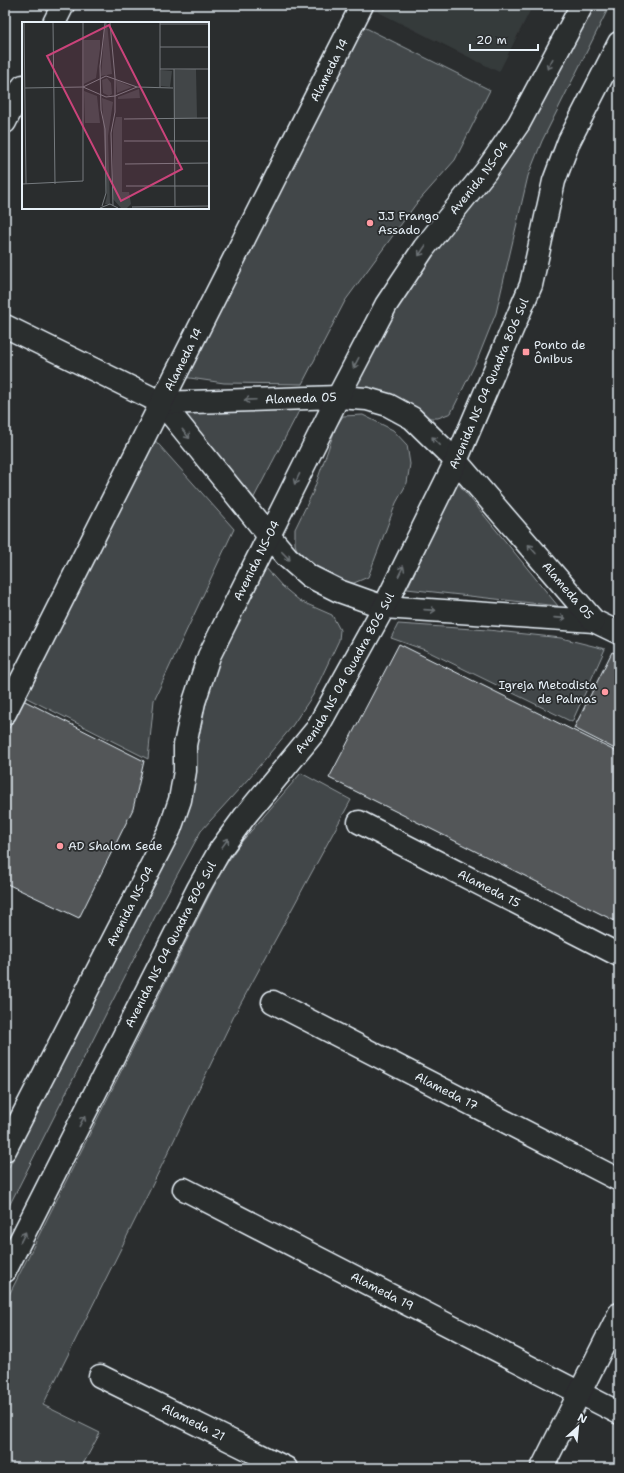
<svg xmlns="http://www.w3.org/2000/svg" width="624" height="1473" viewBox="0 0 624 1473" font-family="'Shantell Sans',sans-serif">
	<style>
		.built { fill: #363a3b }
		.green { fill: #424648; stroke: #959ca0 }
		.building { fill: #535759; stroke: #e8f1f8 }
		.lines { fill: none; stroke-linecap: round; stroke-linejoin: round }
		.minor-casing { stroke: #e8f1f8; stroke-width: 25 }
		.minor { stroke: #2a2d2e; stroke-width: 22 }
		.oneway { stroke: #6c7275 }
		.poi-dot { fill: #ff9aa2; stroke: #2a2d2e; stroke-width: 1.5 }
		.labels { text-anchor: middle; stroke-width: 3.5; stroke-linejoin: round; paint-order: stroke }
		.street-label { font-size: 12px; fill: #e8f1f8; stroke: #2a2d2e }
		.poi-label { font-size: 12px; fill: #e8f1f8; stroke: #2a2d2e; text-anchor: start }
		.inset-road { fill: none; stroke: #767b7f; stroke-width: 1 }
		.view { fill: #ca437a; fill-opacity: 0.15; stroke: #ca437a; stroke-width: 2 }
		.inset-edge { fill: none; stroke: #e8f1f8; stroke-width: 2 }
	</style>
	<rect width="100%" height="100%" fill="#2a2d2e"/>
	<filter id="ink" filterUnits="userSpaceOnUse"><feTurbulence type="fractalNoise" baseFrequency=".025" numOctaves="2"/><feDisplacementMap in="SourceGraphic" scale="8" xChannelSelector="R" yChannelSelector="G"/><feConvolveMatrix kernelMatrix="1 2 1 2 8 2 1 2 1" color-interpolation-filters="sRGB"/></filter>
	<g filter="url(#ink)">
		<path class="built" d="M382,5h151l-34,67 -121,-60z"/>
		<g class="green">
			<path d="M588,5h22l-68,136 -14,35 -32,137 -18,45 -27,55 -13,5h-17l-68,-31 18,-40 58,-90 76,-92z"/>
			<path d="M358,24l132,66 -35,70 -39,44 -71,97 -43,83 -78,-1 -41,-6z"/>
			<path d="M300,409l-51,98 -77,-95z"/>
			<path d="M363,415l30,15 14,15 3,19 -3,19 -11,20 -28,74 -14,6 -19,1 -35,-23 -5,-17v-15l18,-37 23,-65 7,-11z"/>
			<path d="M152,437l82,92 -80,171 -6,59 -123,-62z"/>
			<path d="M457,482l101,124 -151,-17z"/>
			<path d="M265,567l17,19 18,15 32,14 8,15 -1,10 -26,55 -23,34 -41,49 -48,53 -37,68 -159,315v-39l102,-204 93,-247 18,-61z"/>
			<path d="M398,624l90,6 73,8 44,11 -33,73 -147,-72 -34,-12z"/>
			<path d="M301,773l50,27 -116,214 -87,180 -105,211 57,28 -19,35h-76v-165l216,-431 18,-27z"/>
		</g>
		<g class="building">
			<path d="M399,644l220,109v170l-290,-145z"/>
			<path d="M612,652l7,3v96l-45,-23z"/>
			<path d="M23,700l121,61 -11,48 -54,109 -74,-35v-147z"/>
		</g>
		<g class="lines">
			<g class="minor-casing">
				<g id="minor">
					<path d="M54,23l9,-18"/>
					<path d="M5,122l18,-36"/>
					<path d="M5,326l157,77 107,133 18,21 22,19 30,15 45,16 210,14 25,12"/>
					<path id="s1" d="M162,403l176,-6 29,2 21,6 24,13 44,43 138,160"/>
					<path id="s2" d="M5,713l357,-708"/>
					<path id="s3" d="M359,822l260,133"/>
					<path id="s4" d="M273,1002l346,178"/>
					<path id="s5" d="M5,1150l165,-321 10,-29 5,-29v-26l9,-43 15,-46 129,-259 48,-92 38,-57 62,-77 33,-48 63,-118"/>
					<path id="s6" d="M184,1189l435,224"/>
					<path id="s7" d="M5,1271l193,-382 22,-39 25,-34 71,-86 68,-123 72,-146 75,-176 23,-104 15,-40 50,-98"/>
					<path id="s8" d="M100,1376l186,92"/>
					<path d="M542,1468l77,-154"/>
				</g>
			</g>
			<use href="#minor" class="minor"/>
		</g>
		<defs><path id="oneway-shaft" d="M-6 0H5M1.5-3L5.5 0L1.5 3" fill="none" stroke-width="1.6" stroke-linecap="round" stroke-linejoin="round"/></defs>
		<g class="oneway">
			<use href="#oneway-shaft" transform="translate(550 64) rotate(118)"/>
			<use href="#oneway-shaft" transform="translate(422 251) rotate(124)"/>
			<use href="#oneway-shaft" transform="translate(356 363) rotate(118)"/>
			<use href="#oneway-shaft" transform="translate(250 400) rotate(178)"/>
			<use href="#oneway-shaft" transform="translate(186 434) rotate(51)"/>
			<use href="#oneway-shaft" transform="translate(436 441) rotate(-135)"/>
			<use href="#oneway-shaft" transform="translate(297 479) rotate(116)"/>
			<use href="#oneway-shaft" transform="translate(532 549) rotate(-131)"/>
			<use href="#oneway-shaft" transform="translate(286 556) rotate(46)"/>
			<use href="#oneway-shaft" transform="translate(401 571) rotate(-64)"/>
			<use href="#oneway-shaft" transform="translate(430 610) rotate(4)"/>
			<use href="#oneway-shaft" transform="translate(560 618) rotate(4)"/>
			<use href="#oneway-shaft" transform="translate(225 843) rotate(-54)"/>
			<use href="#oneway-shaft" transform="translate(82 1121) rotate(-63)"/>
			<use href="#oneway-shaft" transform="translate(23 1237) rotate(-63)"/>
		</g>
	</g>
	<g class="poi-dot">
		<circle cx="370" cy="223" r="4"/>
		<rect x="522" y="348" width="8" height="8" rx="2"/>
		<circle cx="605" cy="692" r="4"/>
		<circle cx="60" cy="846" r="4"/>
	</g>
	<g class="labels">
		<g class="street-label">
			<text dy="4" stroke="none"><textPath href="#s2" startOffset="720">Alameda 14</textPath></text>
			<text dy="4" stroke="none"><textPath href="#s5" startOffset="1090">Avenida NS-04</textPath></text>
			<text dy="4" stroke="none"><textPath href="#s2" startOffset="396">Alameda 14</textPath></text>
			<text dy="4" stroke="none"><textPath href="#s7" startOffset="1014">Avenida NS 04 Quadra 806 Sul</textPath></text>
			<text dy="4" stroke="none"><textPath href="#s1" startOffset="139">Alameda 05</textPath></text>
			<text dy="4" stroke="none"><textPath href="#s5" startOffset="646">Avenida NS-04</textPath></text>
			<text dy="4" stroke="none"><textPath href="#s1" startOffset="487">Alameda 05</textPath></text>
			<text dy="4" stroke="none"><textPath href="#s7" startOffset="690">Avenida NS 04 Quadra 806 Sul</textPath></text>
			<text dy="4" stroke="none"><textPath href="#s3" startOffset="146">Alameda 15</textPath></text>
			<text dy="4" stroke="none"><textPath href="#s5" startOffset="274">Avenida NS-04</textPath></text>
			<text dy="4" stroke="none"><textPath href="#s7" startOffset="366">Avenida NS 04 Quadra 806 Sul</textPath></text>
			<text dy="4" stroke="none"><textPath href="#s4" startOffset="195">Alameda 17</textPath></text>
			<text dy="4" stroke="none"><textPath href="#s6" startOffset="223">Alameda 19</textPath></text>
			<text dy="4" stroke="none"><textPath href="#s8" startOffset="104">Alameda 21</textPath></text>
		</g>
		<g class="poi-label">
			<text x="378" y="220">J.J Frango<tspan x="378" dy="14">Assado</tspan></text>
			<text x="534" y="349">Ponto de<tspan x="534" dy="14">Ônibus</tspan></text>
			<text x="597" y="689" text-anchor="end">Igreja Metodista<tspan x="597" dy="14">de Palmas</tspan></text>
			<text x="68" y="850">AD Shalom Sede</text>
		</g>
	</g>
	<g transform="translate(22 22)">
		<rect width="187" height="187" fill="#2a2d2e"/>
		<path d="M83,1h2l5,51 -11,2zM62,18h16v9l-4,29 -12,6zM174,47l1,49 -23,1v-49zM139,48l11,1 -2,16 -9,-1zM85,56l4,5 1,11 -3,2 -6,-3 -1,-13zM94,58l16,7 -15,6zM117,67l1,9 -22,1v-2zM62,69l13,5 3,27h-15zM80,76l11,4 -5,34 2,68h-5l2,-8zM94,95h6v75h7l2,12 -4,4h-6l-8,-9v-69z" fill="#424648"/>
		<path class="inset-road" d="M2,1l2,161M31,1l2,161M88,1l5,55v34l-4,21 2,72M138,1v64M138,2h49M138,25h49M138,47h49M152,47l1,137M61,65l23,-11 31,11M3,66l58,-1 23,10 9,-1 22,-9 36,1M102,97l85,-1M102,119h85M103,142l84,-1M0,162l61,-3v-158M104,164h83M80,184l4,-13 -1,-64 -4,-19 -1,-44 5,-43M110,185l77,-1M78,186l10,-4 8,4"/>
		<path class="view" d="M87,3l73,144 -61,32 -74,-145z"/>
		<rect width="187" height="187" class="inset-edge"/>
	</g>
	<rect width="624" height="1473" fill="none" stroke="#2a2d2e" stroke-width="20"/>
	<rect x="10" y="10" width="604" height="1453" fill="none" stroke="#e8f1f8" stroke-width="1.5" filter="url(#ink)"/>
	<g transform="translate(578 1427) rotate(27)" stroke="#2a2d2e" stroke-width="3" paint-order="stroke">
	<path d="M0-3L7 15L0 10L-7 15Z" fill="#e8f1f8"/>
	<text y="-6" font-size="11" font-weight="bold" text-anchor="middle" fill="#e8f1f8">N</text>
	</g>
	<path d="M470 44v6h68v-6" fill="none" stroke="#e8f1f8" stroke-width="2"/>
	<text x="476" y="44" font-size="12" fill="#e8f1f8" stroke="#2a2d2e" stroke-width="3" paint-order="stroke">20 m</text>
</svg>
